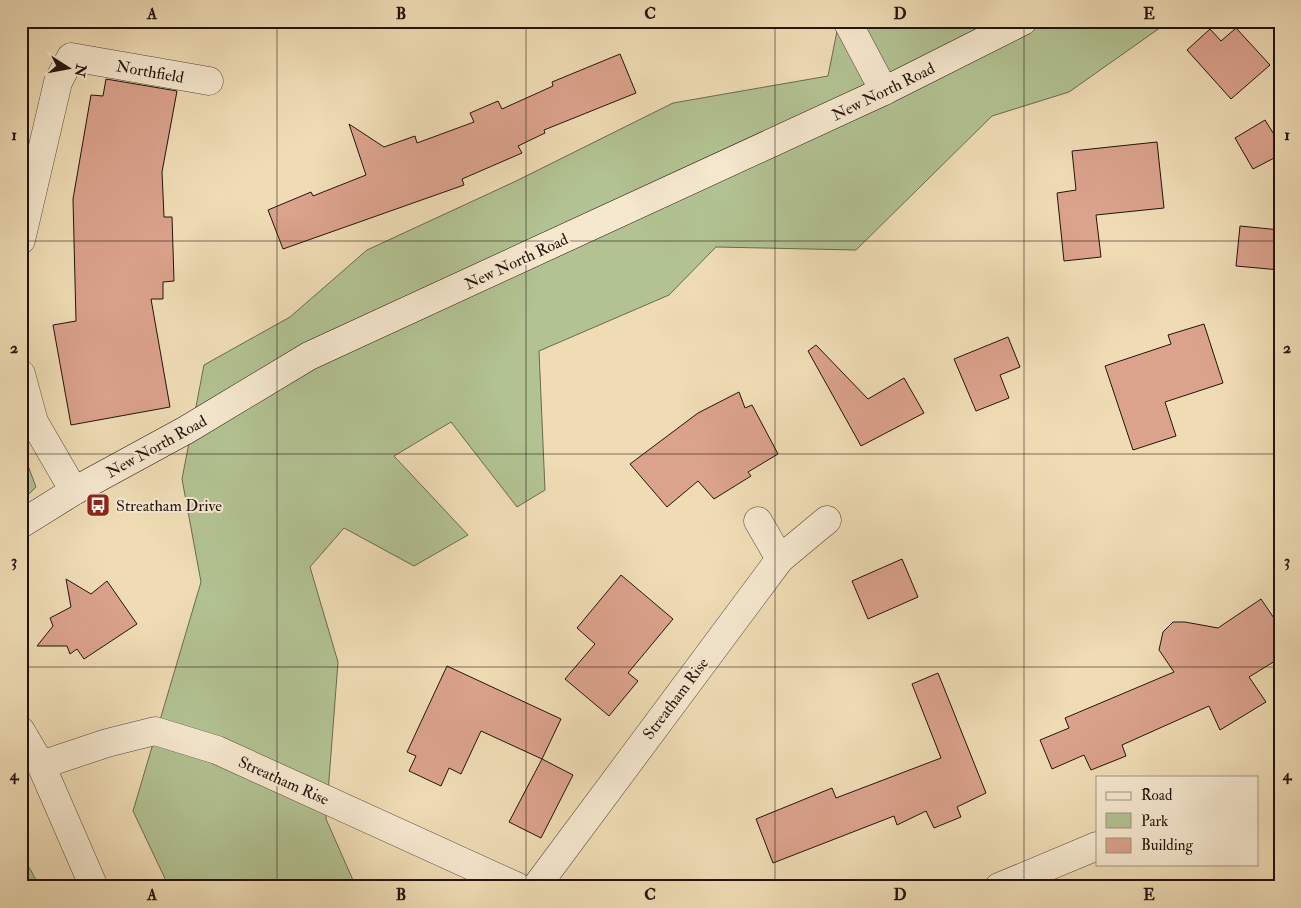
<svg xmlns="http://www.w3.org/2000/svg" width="1301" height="908" viewBox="0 0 1301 908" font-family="'IM FELL Double Pica',serif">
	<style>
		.green { fill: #b2c292; stroke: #6a6a4f }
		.building { fill: #dba28c; stroke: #23130c }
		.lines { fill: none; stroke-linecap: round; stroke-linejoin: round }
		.minor-casing { stroke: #564536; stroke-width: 29 }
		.tertiary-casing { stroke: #564536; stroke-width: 29 }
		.secondary-casing { stroke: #23130c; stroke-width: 29 }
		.minor { stroke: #f5e8cf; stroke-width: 28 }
		.tertiary { stroke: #f5e8cf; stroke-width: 28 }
		.secondary { stroke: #f5e8cf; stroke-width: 28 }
		.grid { fill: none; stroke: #23130c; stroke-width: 1; stroke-opacity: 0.55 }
		.labels { text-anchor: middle; stroke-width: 4; stroke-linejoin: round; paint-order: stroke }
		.street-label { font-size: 16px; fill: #23130c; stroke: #f5e8cf }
		.poi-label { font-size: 16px; fill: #23130c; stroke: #f5e8cf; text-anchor: start }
		.neatline { fill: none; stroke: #23130c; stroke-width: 2 }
		.grid-label { font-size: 16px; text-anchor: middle; font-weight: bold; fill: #23130c }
	</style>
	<rect width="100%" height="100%" fill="#efdcb5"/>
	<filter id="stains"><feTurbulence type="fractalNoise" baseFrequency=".004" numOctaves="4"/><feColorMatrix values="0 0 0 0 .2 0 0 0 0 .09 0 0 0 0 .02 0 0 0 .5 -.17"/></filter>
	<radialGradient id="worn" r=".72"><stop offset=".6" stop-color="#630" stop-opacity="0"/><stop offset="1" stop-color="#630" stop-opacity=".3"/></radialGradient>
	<g class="green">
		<path d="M839,21h312l13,4 -95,67 -77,24 -136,134 -140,-3 -47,48 -130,56 6,139 -28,17 -66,-85 -57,34 74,79 -54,31 -70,-38 -34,39 28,95 -12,157 30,68h-187l-36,-76 68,-229 -19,-103 22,-114 86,-48 77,-67 147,-68 159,-79 155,-27z"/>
		<path d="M21,447l15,40 -15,15z"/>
		<path d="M21,853l19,34h-19z"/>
	</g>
	<g class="building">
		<path d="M1236,28l34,37 -39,34 -44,-49 23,-21 11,12z"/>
		<path d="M620,54l16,39 -92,37 1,3 -27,13 4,7 -60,26 2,6 -181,64 -15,-39 43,-18 2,4 53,-21 -17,-51 35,23 31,-11 2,7 57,-21 -4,-9 28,-12 4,8 51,-23 -1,-4z"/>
		<path d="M106,79l71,12 -15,81 2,45h8l2,64 -11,1v17h-12l19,108 -99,18 -18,-100 23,-4 -3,-122 18,-104 12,1z"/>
		<path d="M1265,120l15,24v11l-27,14 -18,-31z"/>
		<path d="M1157,142l7,66 -68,7 5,42 -37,4 -7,-68 19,-3 -4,-39z"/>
		<path d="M1240,226l40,4v40l-44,-4z"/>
		<path d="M1204,324l19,59 -58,19 11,34 -43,14 -28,-84 66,-22 -3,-9z"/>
		<path d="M1008,337l12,30 -20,8 9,23 -33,13 -22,-52z"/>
		<path d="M816,345l52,54 36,-21 20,35 -63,33 -53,-95z"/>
		<path d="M739,392l6,16 7,-3 26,49 -30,18 3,4 -37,23 -16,-18 -31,26 -37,-43 68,-51z"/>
		<path d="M902,559l16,38 -50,22 -16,-38z"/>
		<path d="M621,575l52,44 -45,54 10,8 -29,35 -44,-37 30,-35 -18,-16z"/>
		<path d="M66,579l25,15 16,-13 30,43 -53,35 -7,-10 -7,5 -3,-8h-30l16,-20 -3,-8 21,-11z"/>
		<path d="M1261,599l19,28v31l-31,19 17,25 -46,28 -11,-24 -87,39 4,11 -35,14 -7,-15 -32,14 -12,-29 29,-12 -4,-10 109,-46 -15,-22 4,-18 10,-10h12l33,6z"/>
		<path d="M447,666l114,53 -19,40 -61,-28 -20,43 -12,-6 -8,18 -32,-15 7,-15 -9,-4z"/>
		<path d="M938,673l48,120 -29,14 4,10 -27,11 -8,-17 -29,14 -3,-9 -121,47 -17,-44 76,-31 4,10 105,-40 -29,-74z"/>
		<path d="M542,759l31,16 -32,63 -32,-16z"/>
	</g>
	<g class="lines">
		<g class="minor-casing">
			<g id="minor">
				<path d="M847,21l37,70"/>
				<path d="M21,240l37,-158 13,-25 138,24"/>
				<path d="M21,374l13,48 40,69"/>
				<path d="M758,521l22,38"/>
				<path d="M41,765l66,-22 48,-12 62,19 301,137"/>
				<path d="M536,887l244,-328 47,-39"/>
				<path d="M999,887l98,-41"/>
			</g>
		</g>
		<g class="tertiary-casing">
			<path id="tertiary" d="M21,731l20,34 53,122"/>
		</g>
		<g class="secondary-casing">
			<path id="secondary" d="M21,524l53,-33 112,-61 123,-74 575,-265 139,-70"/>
		</g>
		<use href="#minor" class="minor"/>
		<use href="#tertiary" class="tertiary"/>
		<use href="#secondary" class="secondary"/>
	</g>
	<path class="grid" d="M277,21v866M526,21v866M775,21v866M1024,21v866M21,241h1259M21,454h1259M21,667h1259"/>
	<defs>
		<g id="bus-square" transform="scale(1.25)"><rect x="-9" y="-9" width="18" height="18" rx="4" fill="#8f2418" stroke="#f5e8cf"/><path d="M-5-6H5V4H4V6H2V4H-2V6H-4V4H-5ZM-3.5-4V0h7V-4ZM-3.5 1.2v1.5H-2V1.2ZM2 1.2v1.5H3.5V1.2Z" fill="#fff"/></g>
	</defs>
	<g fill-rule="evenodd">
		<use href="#bus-square" x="98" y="505"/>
	</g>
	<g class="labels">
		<g class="street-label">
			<text transform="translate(150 71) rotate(10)" y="6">Northfield</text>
			<text transform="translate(883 91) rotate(-26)" y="6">New North Road</text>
			<text transform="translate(516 261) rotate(-25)" y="6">New North Road</text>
			<text transform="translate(156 446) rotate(-29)" y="6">New North Road</text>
			<text transform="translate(675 698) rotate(-53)" y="6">Streatham Rise</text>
			<text transform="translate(284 780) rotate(24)" y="6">Streatham Rise</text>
		</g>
		<g class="poi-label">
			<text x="116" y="511">Streatham Drive</text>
		</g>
	</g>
	<rect width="1301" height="908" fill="none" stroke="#efdcb5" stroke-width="55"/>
	<rect x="1096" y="776" width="162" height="90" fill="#f5e8cf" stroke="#a19381"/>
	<rect x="1106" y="792" width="25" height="8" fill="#f5e8cf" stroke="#a19381"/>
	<text x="1141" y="800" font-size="15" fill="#23130c">Road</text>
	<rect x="1106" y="813" width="25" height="15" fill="#b2c292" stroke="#a19381"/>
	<text x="1141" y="826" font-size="15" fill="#23130c">Park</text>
	<rect x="1106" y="838" width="25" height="15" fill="#dba28c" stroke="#a19381"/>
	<text x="1141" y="850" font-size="15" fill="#23130c">Building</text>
	<g transform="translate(68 68) rotate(101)" stroke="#f5e8cf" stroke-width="4" paint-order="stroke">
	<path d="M0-4L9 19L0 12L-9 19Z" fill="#23130c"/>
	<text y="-8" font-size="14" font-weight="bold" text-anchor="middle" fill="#23130c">N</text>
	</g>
	<rect x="28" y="28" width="1246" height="852" class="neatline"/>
	<g class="grid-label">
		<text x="152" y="19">A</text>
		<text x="401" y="19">B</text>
		<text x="650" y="19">C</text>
		<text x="900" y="19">D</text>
		<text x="1149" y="19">E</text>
		<text x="14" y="140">1</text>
		<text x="1287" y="140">1</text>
		<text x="14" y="353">2</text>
		<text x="1287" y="353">2</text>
		<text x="14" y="566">3</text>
		<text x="1287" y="566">3</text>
		<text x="14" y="780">4</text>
		<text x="1287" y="780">4</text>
		<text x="152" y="900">A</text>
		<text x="401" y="900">B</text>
		<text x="650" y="900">C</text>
		<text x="900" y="900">D</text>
		<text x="1149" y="900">E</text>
	</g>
	<rect width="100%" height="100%" filter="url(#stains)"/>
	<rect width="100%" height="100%" fill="url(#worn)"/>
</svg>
